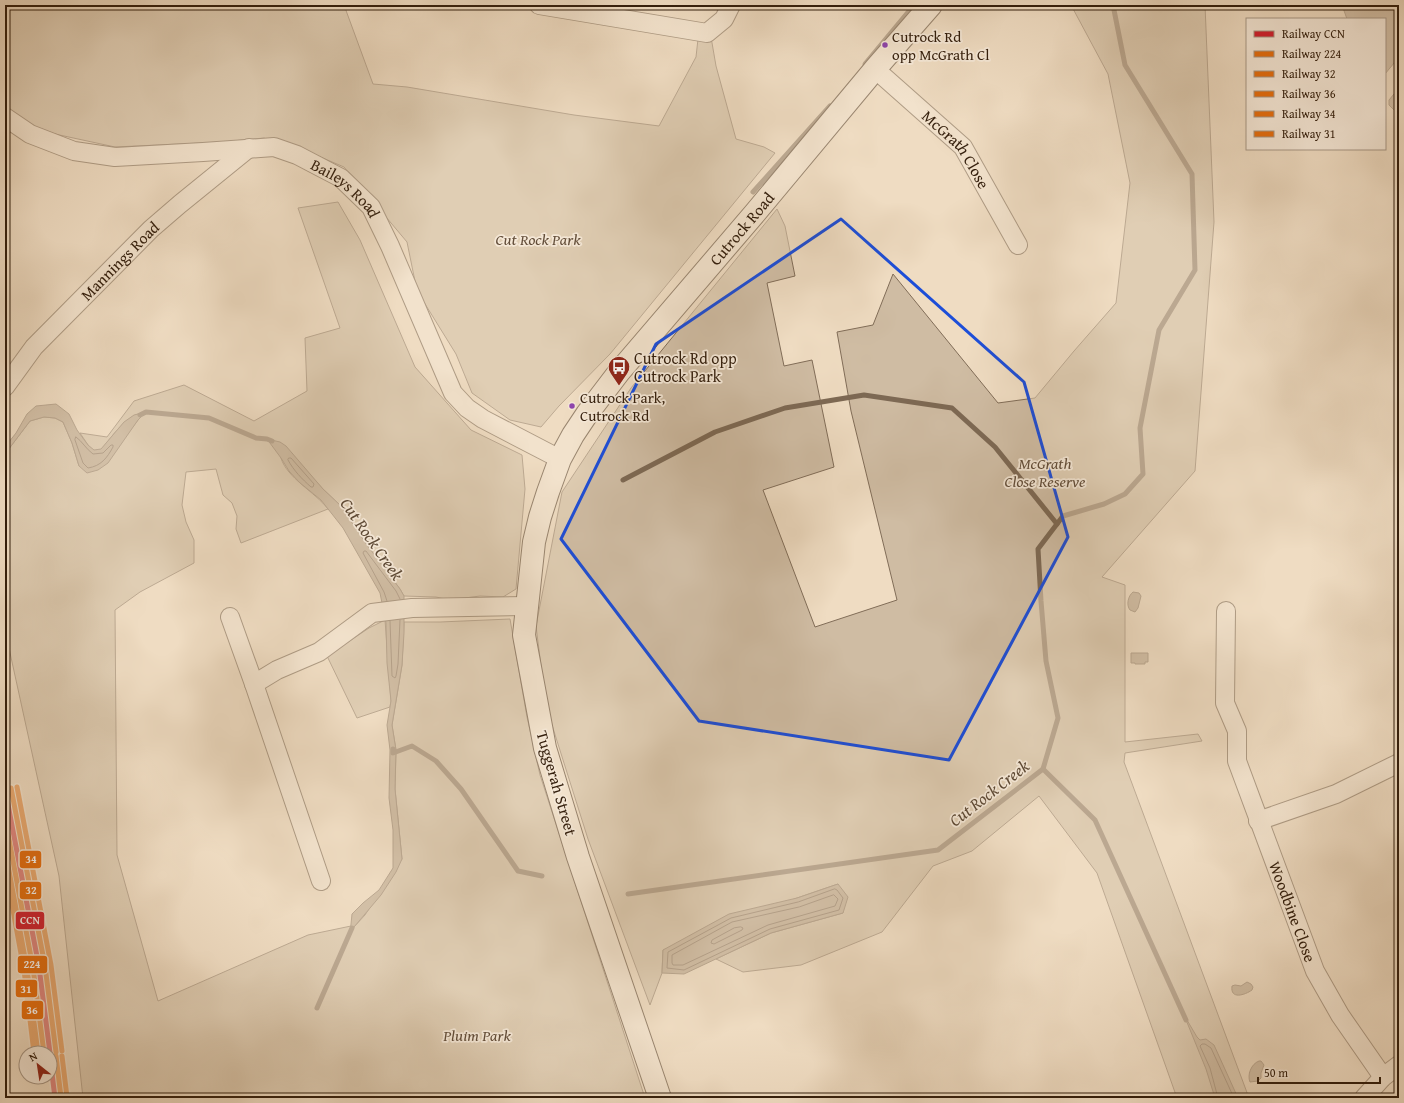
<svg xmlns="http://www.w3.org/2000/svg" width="1404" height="1103" viewBox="0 0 1404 1103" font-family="'Gentium Book Plus',serif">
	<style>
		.green { fill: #cfbca3; stroke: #816d58 }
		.water { fill: #af9b84; stroke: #7d6954 }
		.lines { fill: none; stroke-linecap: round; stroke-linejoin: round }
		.shore { stroke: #715c48; stroke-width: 1 }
		.stream { stroke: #7d6954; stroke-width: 5 }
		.street-casing { stroke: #624e3a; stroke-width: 20 }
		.secondary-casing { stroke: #331e0c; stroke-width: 24 }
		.street { stroke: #f5e8d7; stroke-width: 18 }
		.secondary { stroke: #f5e8d7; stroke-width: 22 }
		.rail-1-casing { stroke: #f5e8d7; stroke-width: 8 }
		.rail-2-casing { stroke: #f5e8d7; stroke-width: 8 }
		.rail-3-casing { stroke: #f5e8d7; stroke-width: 8 }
		.rail-4-casing { stroke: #f5e8d7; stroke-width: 8 }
		.rail-5-casing { stroke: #f5e8d7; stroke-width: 8 }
		.rail-6-casing { stroke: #f5e8d7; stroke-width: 8 }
		.rail-1 { stroke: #d11f2f; stroke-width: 5 }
		.rail-2 { stroke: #e56e0f; stroke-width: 5 }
		.rail-3 { stroke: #e56e0f; stroke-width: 5 }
		.rail-4 { stroke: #e56e0f; stroke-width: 5 }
		.rail-5 { stroke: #e56e0f; stroke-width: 5 }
		.rail-6 { stroke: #e56e0f; stroke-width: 5 }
		.marked { fill: none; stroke: #1d4ed8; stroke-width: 3; stroke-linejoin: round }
		.bus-dot { fill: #8e44ad; stroke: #f5e8d7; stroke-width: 1.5 }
		.labels { text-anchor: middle; stroke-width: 3.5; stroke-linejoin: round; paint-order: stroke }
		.bus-label { font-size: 15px; fill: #331e0c; stroke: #f5e8d7; text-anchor: start }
		.street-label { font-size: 16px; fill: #331e0c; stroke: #f5e8d7 }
		.park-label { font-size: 16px; font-style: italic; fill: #624d39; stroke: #f5e8d7 }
		.poi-label { font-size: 16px; fill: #331e0c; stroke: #f5e8d7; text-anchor: start }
		.water-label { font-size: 17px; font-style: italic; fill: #5e4a36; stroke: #f5e8d7 }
		.line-badge { stroke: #f5e8d7; stroke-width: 1.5 }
		.badge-label { font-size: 11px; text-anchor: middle; font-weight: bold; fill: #fff }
	</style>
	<rect width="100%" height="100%" fill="#efdcc2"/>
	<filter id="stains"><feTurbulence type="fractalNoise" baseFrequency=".005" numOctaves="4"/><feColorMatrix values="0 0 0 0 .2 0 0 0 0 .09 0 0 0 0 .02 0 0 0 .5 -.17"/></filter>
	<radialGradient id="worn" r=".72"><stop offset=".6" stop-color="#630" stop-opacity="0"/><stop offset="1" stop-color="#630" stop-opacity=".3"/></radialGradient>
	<g class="green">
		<path d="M5,5h339l29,79 34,3 167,28 85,11 37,-69 2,-18 13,-2 5,29 20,73 28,8 11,6 -165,201 -51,52 -18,21 -31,-7 -38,-27 -16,-39 -39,-63 -10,-49 -63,-75 -45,-19 -11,-2 -24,-8 -42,4 -107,5 -74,-16 -36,-24z"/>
		<path d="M1071,5h134l9,217 -19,249 -93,106 23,8v157l73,-8 4,7 -77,12 -1,9 125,336h-72l-80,-225 -58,-77 -67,55 -39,15 -51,66 -81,33 -58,7 -27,-13 55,-26 72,-20 -5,-29 -41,14 -134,52 -1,23 -12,32 -62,-166 -42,-133 -10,-80 26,-134 69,-104 146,-179 8,17 10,50 -28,7 17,83 28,-6 22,107 -71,23 52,137 82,-27 -46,-189 -14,-79 36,-7 20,-51 105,129 37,-5 39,-47 42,-48 14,-120 -22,-109z"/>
		<path d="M338,202l22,38 55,127 56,63 51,25 3,34 -9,100 -13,8 -23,-1 -30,4 -14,-3 -32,-1 -4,-7 -33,-44 -26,-39 -18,-17 -43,-47c1,5 0,11 1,16 6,20 34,34 47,51l-87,34 -5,-14 1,-13 -5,-13 -9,-8 -7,-26 -30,3 -4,33 4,17 8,18v23l-54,29 -25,18 2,245 41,146 150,-66 43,-9v7l3,-6 11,-12 37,-56 -7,-70 1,-39 -4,-25 10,-60 2,-43h36l70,-3 17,98 13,58 105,323h-562l-24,-222 -54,-246v-176l25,-33 14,-4 11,1 8,4 9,21 7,23 43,-25 16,-21 7,-8c-20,4 -31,22 -44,38l-7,1 -6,-6 -8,-12 27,4 27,-36 50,-16 70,36 53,-30 -2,-53 35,-10 -42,-120z"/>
		<path d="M385,620l6,81 -1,6 -33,11 -30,-62 42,-28z"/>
	</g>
	<g class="water">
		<path d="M1342,5h57v52l-14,17v-55h-38z"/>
		<path d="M1399,88v27l-10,-10v-5z"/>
		<path d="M56,404l13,10 8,16 11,15 6,5 7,-1 23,-27 10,-7 12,-3 -8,8 -30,43 -10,7 -11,3 -8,-7 -7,-23 -9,-21 -8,-4 -11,-1 -14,4 -25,33v-7l11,-14 11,-19 9,-8z"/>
		<path d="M267,439l13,3 6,4 37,43 18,17 26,39 33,44 4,7v37l-2,32 -10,60 4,25 -1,39 7,70 -6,13 -15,23 -27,32 -4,7 2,-20 11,-11 16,-13 14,-22v-38l-4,-32 1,-48 -3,-25 4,-24 -4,-38 -1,-40 -6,-30 -37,-65 -22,-28 -22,-18 -10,-11 -8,-13z"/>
		<path d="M1133,592l6,1 2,3 -3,12 -3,4 -5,-2c-4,-5 -2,-14 3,-18z"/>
		<path d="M1131,653h17v9h-3v2h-10v-1h-4z"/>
		<path d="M838,884l10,13 -5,16 -72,20 -87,41 -22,-1 1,-23 66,-36 68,-16z"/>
		<path d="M1247,982l4,2 2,3 -1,3c-7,5 -22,10 -20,-4l3,-1 6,1z"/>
		<path d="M1184,1015l13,22 3,3 6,-1 8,6 24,53h-23l-9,-29z"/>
		<path d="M1259,1061h2l3,4 -3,8v5l-3,3 -8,1c-3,-7 1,-18 9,-21z"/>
	</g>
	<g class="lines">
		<g class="shore">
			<path d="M76,437c6,4 10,12 17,17l10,-1 8,-8h2v2c-6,11 -12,19 -25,21l-5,-5 -8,-23z"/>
			<path d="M289,458h2l23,26 -1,3h-2c-9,-8 -17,-16 -23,-27z"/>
			<path d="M387,601l-3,-9 -21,-39 1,-2h2l30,40 4,8"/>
			<path d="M390,621l2,55 3,2 1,-2 2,-12 2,-44"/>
			<path d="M835,889l2,1 6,8 -4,12 -69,19 -86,41 -17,-2 1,-16 63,-34 67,-16z"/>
			<path d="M834,895l4,4 -3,7 -67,19 -85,40h-10l-1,-2v-8l60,-33 67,-15z"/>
			<path d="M741,927l2,1 -1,2 -28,14 -3,-1 1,-3 22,-12z"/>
			<path d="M1218,1098l-8,-30 -10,-22 2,-2h3l6,4 23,50"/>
		</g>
		<g class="stream">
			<path d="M865,64l49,-59"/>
			<path d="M753,192l77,-86"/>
			<path d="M140,415l6,-3 63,6 47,20 11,1 5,2"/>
			<path d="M623,480l92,-48 70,-24 79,-13 88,13 43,39 62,77"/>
			<path d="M393,749v4l19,-7 24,15 25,28 57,82 24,5"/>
			<path d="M1043,769l15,-51 -12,-57 -5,-60 -3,-52 25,-33 41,-12 21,-10 18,-20 -3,-46 19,-98 36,-60 -3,-96 -67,-109 -12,-60"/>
			<path d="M628,894l310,-44 105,-81 52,51 91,200"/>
			<path d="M317,1008l35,-80"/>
		</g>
		<g class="street-casing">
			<g id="street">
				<path d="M539,5l168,28 17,-14 7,-14"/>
				<path id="s1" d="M875,69l88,78 55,98"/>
				<path id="s2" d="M5,117l25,17 44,17 41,6 88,-5 71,-5 23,8 44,23 30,29 19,39 63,147 14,15 16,11 77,40"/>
				<path id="s3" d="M5,387l29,-40 117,-118 29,-25 69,-56"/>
				<path id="s4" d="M1226,611l-1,92 12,28v30l78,210 25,44 43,62"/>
				<path d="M230,617l24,67 67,197"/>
				<path d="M254,684l23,-14 42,-18 53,-39 40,-5 115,-2"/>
				<path d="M1258,821l78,-27 63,-31"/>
				<path d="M1364,1098l19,-21 16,-12"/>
			</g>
		</g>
		<g class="secondary-casing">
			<g id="secondary">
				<path id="s5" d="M660,1098l-82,-241 -33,-109 -21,-113 10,-93 6,-25 8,-25 12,-33 13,-24 14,-21 32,-42 136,-159 120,-144 56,-64"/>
			</g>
		</g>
		<use href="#street" class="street"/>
		<use href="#secondary" class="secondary"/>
		<g class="rail-1-casing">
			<g id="rail-1">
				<path d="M5,789l34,178 11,86"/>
				<path d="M50,1057l5,41"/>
			</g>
		</g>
		<g class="rail-2-casing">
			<path id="rail-2" d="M5,818l28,150 11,85"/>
		</g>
		<g class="rail-3-casing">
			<g id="rail-3">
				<path d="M11,788l34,178 11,86"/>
				<path d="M56,1056l5,41"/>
			</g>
		</g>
		<g class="rail-4-casing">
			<path id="rail-4" d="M5,849l22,120 11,84"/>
		</g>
		<g class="rail-5-casing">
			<g id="rail-5">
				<path d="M17,787l34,178 11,86"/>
				<path d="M62,1056l5,41"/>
			</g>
		</g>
		<g class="rail-6-casing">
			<path id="rail-6" d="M5,866l19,104 10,83"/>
		</g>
		<use href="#rail-1" class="rail-1"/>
		<use href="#rail-2" class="rail-2"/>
		<use href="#rail-3" class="rail-3"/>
		<use href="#rail-4" class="rail-4"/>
		<use href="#rail-5" class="rail-5"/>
		<use href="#rail-6" class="rail-6"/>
	</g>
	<path d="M0 0H1404V1103H0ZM841,219l183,163 44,155 -119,223 -250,-39 -138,-182 95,-195z" fill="#efdcc2" fill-opacity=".55" fill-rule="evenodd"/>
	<path class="marked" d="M841,219l183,163 44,155 -119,223 -250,-39 -138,-182 95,-195z"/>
	<defs>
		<g id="bus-pin" transform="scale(1.15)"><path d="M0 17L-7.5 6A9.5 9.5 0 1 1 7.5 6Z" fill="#8f2418" stroke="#f5e8d7"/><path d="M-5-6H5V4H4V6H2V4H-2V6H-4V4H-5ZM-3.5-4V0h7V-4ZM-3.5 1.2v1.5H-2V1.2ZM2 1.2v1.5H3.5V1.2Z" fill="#fff"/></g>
	</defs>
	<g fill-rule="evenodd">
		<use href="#bus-pin" x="619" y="367"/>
	</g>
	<g class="bus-dot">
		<circle cx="885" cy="45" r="3.5"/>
		<circle cx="572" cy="406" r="3.5"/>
	</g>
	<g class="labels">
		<g class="bus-label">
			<text x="892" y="42">Cutrock Rd<tspan x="892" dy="18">opp McGrath Cl</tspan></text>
			<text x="580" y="403">Cutrock Park,<tspan x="580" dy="18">Cutrock Rd</tspan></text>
		</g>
		<g class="street-label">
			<text dy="6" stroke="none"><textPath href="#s1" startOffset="115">McGrath Close</textPath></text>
			<text dy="6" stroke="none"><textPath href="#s2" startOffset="362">Baileys Road</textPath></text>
			<text dy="6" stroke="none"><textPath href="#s5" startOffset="958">Cutrock Road</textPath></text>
			<text dy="6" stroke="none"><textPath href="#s3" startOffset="171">Mannings Road</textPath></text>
			<text transform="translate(557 783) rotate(74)" y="6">Tuggerah Street</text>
			<text dy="6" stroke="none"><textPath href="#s4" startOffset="313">Woodbine Close</textPath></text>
		</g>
		<g class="park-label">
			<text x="538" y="245">Cut Rock Park</text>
			<text x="1045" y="469">McGrath<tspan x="1045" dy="18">Close Reserve</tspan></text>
			<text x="477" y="1041">Pluim Park</text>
		</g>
		<g class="poi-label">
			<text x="634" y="364">Cutrock Rd opp<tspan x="634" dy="18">Cutrock Park</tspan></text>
		</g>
		<g class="water-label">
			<text transform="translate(372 539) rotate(55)" y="6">Cut Rock Creek</text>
			<text transform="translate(989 793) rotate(-38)" y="6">Cut Rock Creek</text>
		</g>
	</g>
	<g class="line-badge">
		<rect x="19" y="850" width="23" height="19" rx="4" fill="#e56e0f"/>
		<rect x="19" y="881" width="23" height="19" rx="4" fill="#e56e0f"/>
		<rect x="15" y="911" width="30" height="19" rx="4" fill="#d11f2f"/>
		<rect x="17" y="955" width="31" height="19" rx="4" fill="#e56e0f"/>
		<rect x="15" y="979" width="23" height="19" rx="4" fill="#e56e0f"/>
		<rect x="21" y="1000" width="23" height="20" rx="4" fill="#e56e0f"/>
	</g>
	<g class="badge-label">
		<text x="31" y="863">34</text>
		<text x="31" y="894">32</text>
		<text x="30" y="924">CCN</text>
		<text x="32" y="968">224</text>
		<text x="26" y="993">31</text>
		<text x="32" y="1014">36</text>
	</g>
	<rect width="1404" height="1103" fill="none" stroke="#efdcc2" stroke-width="20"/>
	<rect x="6" y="6" width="1392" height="1091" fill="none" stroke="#331e0c" stroke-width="2"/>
	<rect x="10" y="10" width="1384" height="1083" fill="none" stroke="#331e0c"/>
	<rect x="1246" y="18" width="140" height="132" fill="#f5e8d7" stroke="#a79786"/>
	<rect x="1254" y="31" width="20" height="6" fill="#d11f2f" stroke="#a79786"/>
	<text x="1282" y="38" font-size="12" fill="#331e0c">Railway CCN</text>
	<rect x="1254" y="51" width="20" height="6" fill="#e56e0f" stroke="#a79786"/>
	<text x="1282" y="58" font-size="12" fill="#331e0c">Railway 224</text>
	<rect x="1254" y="71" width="20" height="6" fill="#e56e0f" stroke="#a79786"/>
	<text x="1282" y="78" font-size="12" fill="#331e0c">Railway 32</text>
	<rect x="1254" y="91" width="20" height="6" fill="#e56e0f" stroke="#a79786"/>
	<text x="1282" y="98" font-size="12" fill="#331e0c">Railway 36</text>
	<rect x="1254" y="111" width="20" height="6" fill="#e56e0f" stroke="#a79786"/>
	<text x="1282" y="118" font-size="12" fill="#331e0c">Railway 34</text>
	<rect x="1254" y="131" width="20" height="6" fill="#e56e0f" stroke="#a79786"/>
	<text x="1282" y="138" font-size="12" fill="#331e0c">Railway 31</text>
	<g transform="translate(38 1065) rotate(330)"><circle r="19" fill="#f5e8d7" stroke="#a79786"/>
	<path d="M0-3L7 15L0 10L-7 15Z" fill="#8f2418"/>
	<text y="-6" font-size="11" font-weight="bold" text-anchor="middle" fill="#331e0c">N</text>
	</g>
	<path d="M1258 1077v6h122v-6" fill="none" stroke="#331e0c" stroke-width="2"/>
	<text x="1264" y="1077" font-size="12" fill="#331e0c" stroke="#f5e8d7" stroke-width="3" paint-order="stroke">50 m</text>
	<rect width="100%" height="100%" filter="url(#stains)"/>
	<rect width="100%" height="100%" fill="url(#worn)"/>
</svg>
